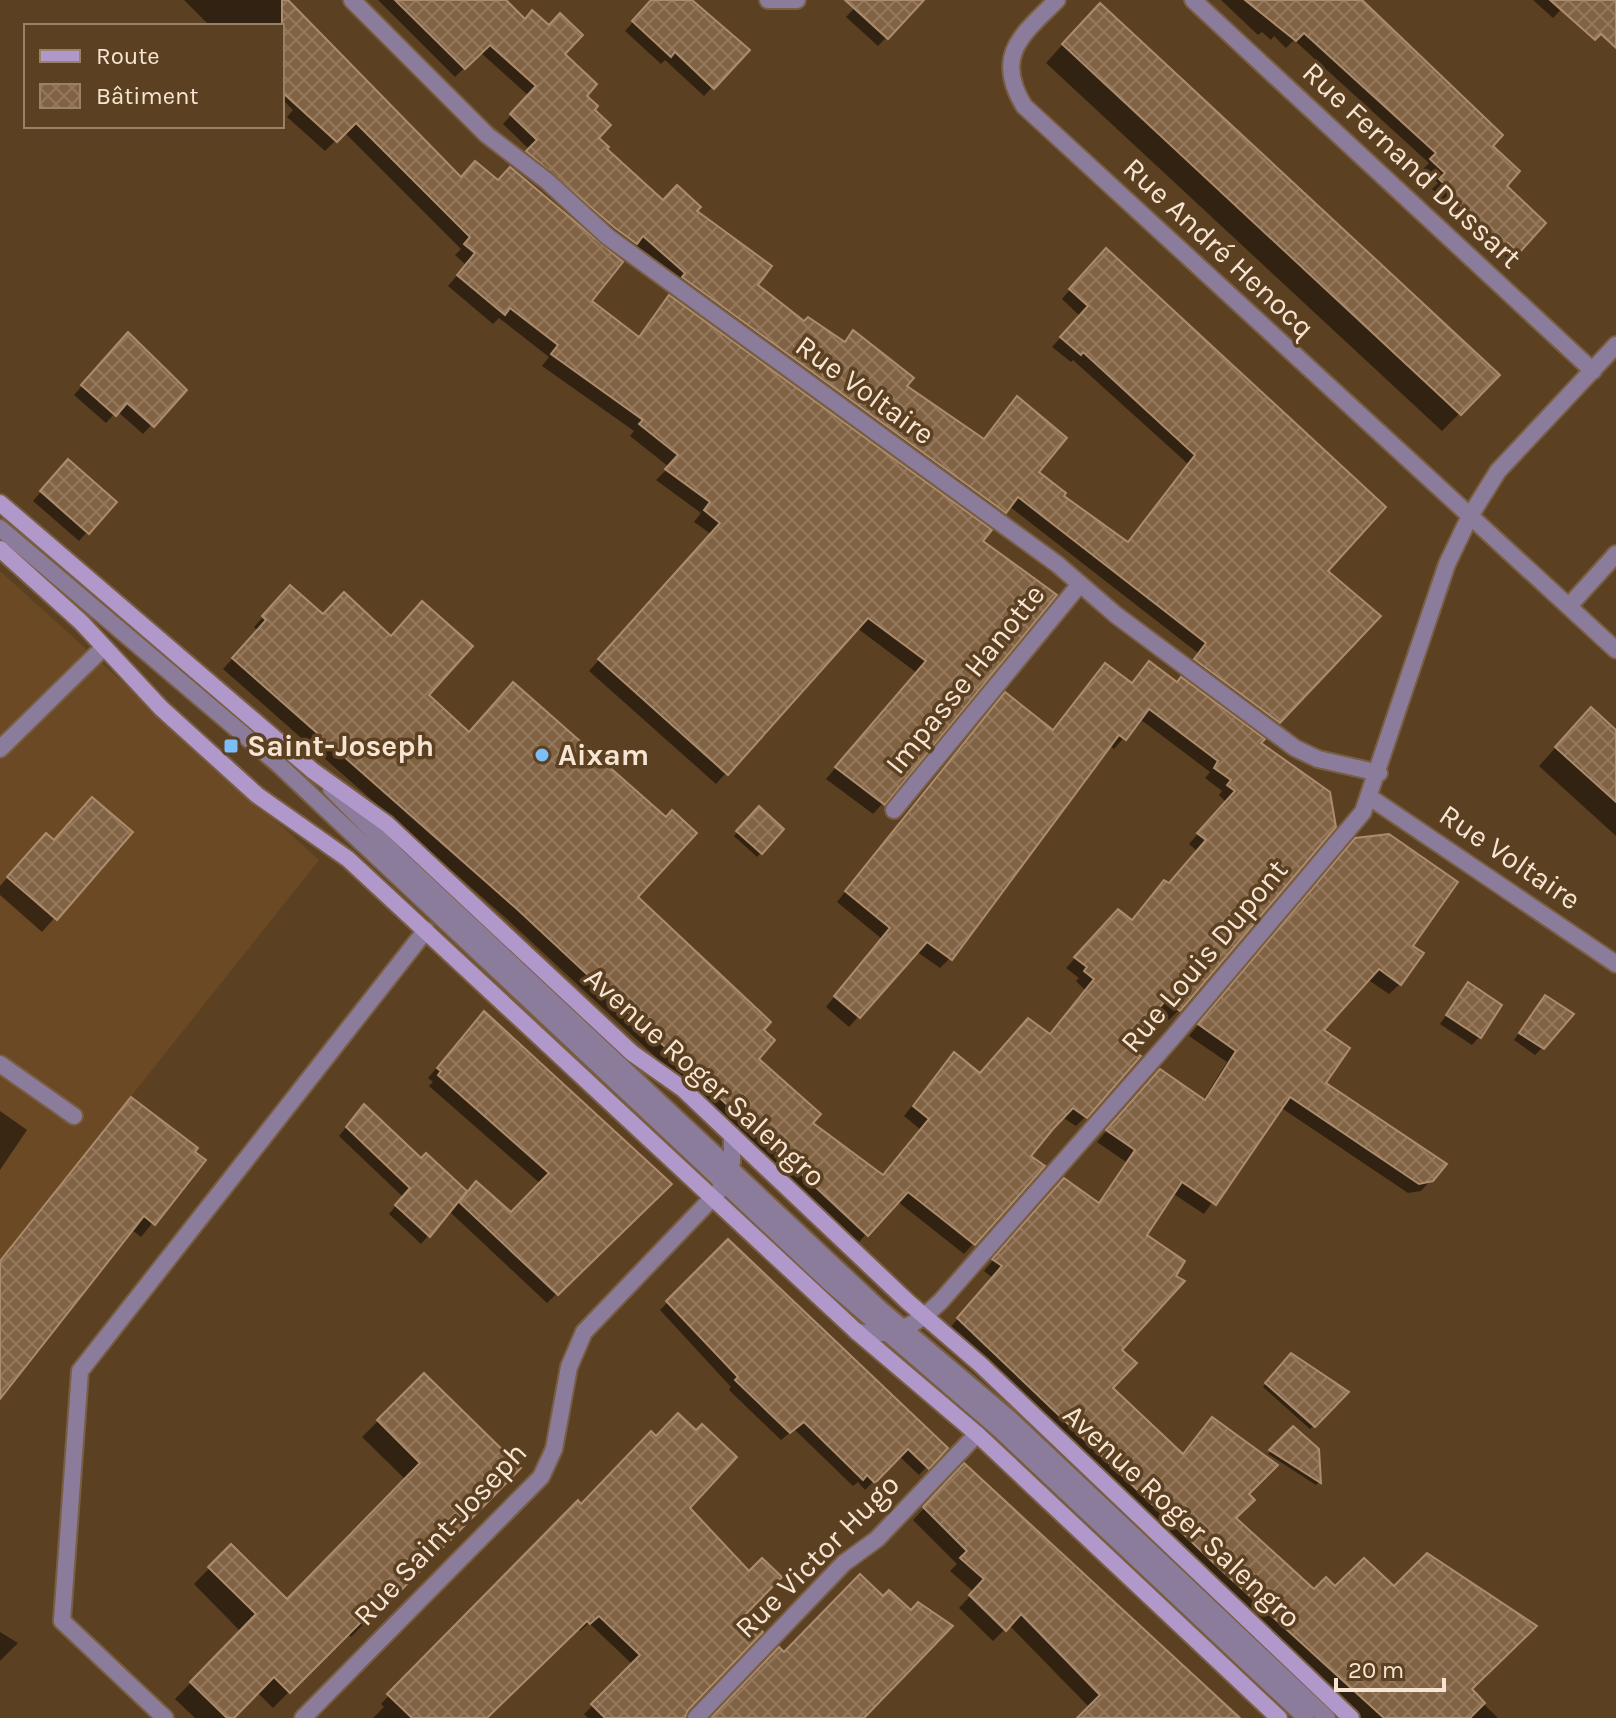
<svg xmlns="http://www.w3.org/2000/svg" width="1616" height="1718" viewBox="0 0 1616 1718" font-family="Karla,sans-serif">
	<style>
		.built { fill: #6b4924 }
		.shadow { fill: #0007 }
		.building { fill: url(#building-cross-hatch); stroke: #ac8c6c; stroke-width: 2 }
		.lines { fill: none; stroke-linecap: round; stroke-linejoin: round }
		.service-casing { stroke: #785e42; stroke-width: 20 }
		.minor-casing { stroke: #785e42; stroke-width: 20 }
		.secondary-casing { stroke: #785e42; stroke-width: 20 }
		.service { stroke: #8b7c9c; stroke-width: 16 }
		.minor { stroke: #8b7c9c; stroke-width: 16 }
		.secondary { stroke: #b198cb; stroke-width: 16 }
		.poi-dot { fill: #7cbef9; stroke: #5c4022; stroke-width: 3 }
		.labels { text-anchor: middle; stroke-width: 7; stroke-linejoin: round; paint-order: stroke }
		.street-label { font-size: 30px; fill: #f7e5d4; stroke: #5c4022 }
		.poi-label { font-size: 30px; font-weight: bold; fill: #f7e5d4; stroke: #5c4022; text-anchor: start }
	</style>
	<defs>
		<pattern id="building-cross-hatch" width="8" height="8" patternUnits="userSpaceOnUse" patternTransform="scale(2)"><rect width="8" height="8" fill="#816344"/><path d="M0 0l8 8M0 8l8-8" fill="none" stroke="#94795e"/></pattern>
	</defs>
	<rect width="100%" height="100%" fill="#5c4022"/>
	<path class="built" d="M0,571l319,289 -319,401z"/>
	<g class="shadow">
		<path d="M184,0h101l175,179 129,123 48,36 32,-40 311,243 -97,262 -10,11 -47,-35 91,-106 -60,-45 -141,156 -127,-113 122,-137 -17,-12 7,-9 -45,-33 13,-13 -39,-31 4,-5 -92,-65 7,-9 -50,-39 -6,6 -45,-38 18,-21 -11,-10 6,-6 -117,-117 -19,19 -38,-34 6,-7 -11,-11v-73h-72z"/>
		<path d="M378,0h126l58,55 30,55 4,28 8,11 59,54 31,9 61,73 49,38 39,21 11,-12 51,55 131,86 25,23 66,48 61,-80 -115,-104 -2,2 -19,-15 28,-31 -18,-17 35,-40 228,312 53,45 -108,115 -83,-62 11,-16 -189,-147 -14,14 -318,-237 -43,-39 -8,8 -107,-91 11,-11 -27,-26 26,-28 -49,-44 -25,25z"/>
		<path d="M653,0h34l60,50 -43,46 -39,-36 -4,4 -36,-33z"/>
		<path d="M862,0h59l-43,46 -32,-29z"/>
		<path d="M1221,0h137l132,147 14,39 39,37 -34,37 -11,-10 -3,4 -54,-50 3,-4 -12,-11 6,-6 -15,-14 6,-6 -135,-123 -8,8 -12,-12 -3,4 -9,-8 -4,3z"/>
		<path d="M1533,0h37l-17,18z"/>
		<path d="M1082,23l415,352 -55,56 -396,-368z"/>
		<path d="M119,344l65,46 -41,44 -26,-23 -11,12 -32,-28z"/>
		<path d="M60,470l27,62 -8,9 -46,-40z"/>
		<path d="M281,598l42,19 103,79 209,201 126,133 -5,29 54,65 72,52 39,-46 -17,-14 40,-51 10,-10 26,20 69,-39 36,-46 -9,-9 3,-3 -13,-10 42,-46h23l37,-37 29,-34 -8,-7 37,-42 -7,-7 3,-4 -17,-13 5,-6 -70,-53 -26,30 -5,-4 -159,213 -10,10 -24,-17 -67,76 -23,-20 56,-68 -45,-37 159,-198 56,28 53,-67 26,19 18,-20 113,76 -83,270 -10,10 -15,-10 -31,36 -37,70 -10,10 -14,-9 -34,39 14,10 -78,88 -67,-53 -40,43 -350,-325 -284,-250 35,-38 -4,-4z"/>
		<path d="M1573,728l43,5v103l-77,-70z"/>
		<path d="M759,808l23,21 -25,28 -23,-21z"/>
		<path d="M130,832l-88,100 -42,-37v-9l32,-37 21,-7z"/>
		<path d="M1345,851l66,96 -11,37 -11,10 -22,-15 -46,51 2,54 109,95 -11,12 -13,2 -128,-86 -76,107 -32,-21 -27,42 -35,153 72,67 20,-24 45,63 -13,24 80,74 80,-4 75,102 29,28h-136l-154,-139 -260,-249 45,-52 -9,-7 69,-80 44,13 29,-42 -29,-20 52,-60 54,18 24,-38 -38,-26z"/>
		<path d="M1468,985l11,52 -7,8 -32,-21z"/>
		<path d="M1539,1004l3,44 -7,7 -21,-15z"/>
		<path d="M474,1023l195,161 -122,119 -98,-92 -28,33 -32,-30 14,-17 -64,-61 17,-21 104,85 17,-16 34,31 30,-31 -112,-98 4,-4 -5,-4z"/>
		<path d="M132,1099l71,62 -62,76 -10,-8 -131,167v-135z"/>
		<path d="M0,1111l27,19 -27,40z"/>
		<path d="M728,1242l217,206 -26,27 -20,-19 -34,34 -7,-8 -5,4 -59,-57 -13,11 -52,-50 2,-3 -71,-77z"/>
		<path d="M1292,1356l54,37 -36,36 -47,-42z"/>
		<path d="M424,1375l94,93 -167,169 -4,-4 -74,75 -16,-16 -26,26h-36l-20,-19 66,-67 -47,-48 37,-38 55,56 120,-122 -44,-43z"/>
		<path d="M1293,1429l24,21 2,32 -3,3 -48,-31z"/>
		<path d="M651,1434l36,74 -43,210h-56l-4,-4 49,-49 -44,-42 -9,8 -3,-3 -100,90h-104l11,-11 -3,-3 21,-23z"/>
		<path d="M964,1466l273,252h-157l10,-10 -81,-83 -16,16 -34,-33 15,-16 -24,-21 7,-7 -44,-44z"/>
		<path d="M0,1632l18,11 -18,18z"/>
	</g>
	<g class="building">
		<path d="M282,0h6l173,177 14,-16 23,19 12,-13 113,95 -31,39 47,36 30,-42 323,235 -9,11 74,54 -172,210 -50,-38 91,-106 -58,-43 -140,157 -130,-116 122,-136 -16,-13 6,-8 -45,-33 13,-14 -39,-31 4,-4 -92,-66 7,-9 -48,-37 -5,7 -48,-40 18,-22 -11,-9 6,-7 -114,-114 -19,19 -55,-50z"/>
		<path d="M395,0h111l19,19 7,-9 17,15 11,-12 23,22 -18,19 32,30 -10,12 11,10 -3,4 16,15 -12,13 10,9 -2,2 56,51 14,-15 24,22 -4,4 75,55 -14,19 46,36 4,-4 37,25 8,-12 61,48 -7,8 77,53 33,-43 50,42 -28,34 27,21 -2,3 64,46 67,-87 -112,-103 -2,3 -21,-18 28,-31 -19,-17 37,-41 280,259 -58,64 53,45 -101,107 -86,-64 12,-16 -188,-146 -12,16 -324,-236 3,-4 -42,-37 -6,8 -22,-16 -89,-77 11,-11 -27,-26 26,-28 -46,-41 -25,24z"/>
		<path d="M651,0h41l58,50 -36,39 -39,-37 -4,5 -39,-36z"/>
		<path d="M845,0h79l-36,39z"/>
		<path d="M1245,0h117l141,135 -10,11 27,25 -13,15 39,37 -27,30 -11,-10 -3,4 -57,-53 3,-4 -12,-11 6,-6 -15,-14 6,-6 -132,-120 -8,8z"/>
		<path d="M1550,0h66v48l-15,-14 -6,6z"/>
		<path d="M1100,3l400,372 -39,40 -399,-371z"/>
		<path d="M128,332l59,58 -33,37 -27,-24 -11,13 -35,-31z"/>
		<path d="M68,459l49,43 -28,32 -49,-43z"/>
		<path d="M290,585l33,29 21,-22 47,44 31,-35 51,45 -44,49 40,37 44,-50 153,135 6,-7 25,23 -59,64 133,125 -7,8 11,10 -16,19 62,55 -8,9 70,52 46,-56 -16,-13 41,-54 26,21 48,-55 22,16 44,-55 -10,-8 3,-4 -13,-10 44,-48 14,11 32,-40 5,3 37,-43 -9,-7 38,-42 -8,-6 4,-5 -17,-12 4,-7 -69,-52 -23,31 -7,-5 -167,225 -25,-18 -67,76 -26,-22 56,-68 -45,-37 160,-199 48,38 52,-67 27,20 17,-22 28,21 4,-5 84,62 -4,4 69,49 6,35 -156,184 -15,-10 -39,45 15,10 -54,62 -14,-10 -20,21 -22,27 14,10 -70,79 -67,-53 -40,44 -351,-327 -285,-251 34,-38 -4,-4z"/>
		<path d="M1591,707l25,23v72l-61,-55z"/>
		<path d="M92,797l41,35 -76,88 -50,-43 39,-44 8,7z"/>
		<path d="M759,806l25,23 -22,25 -26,-23z"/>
		<path d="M1389,834l69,48 -45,64 11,7 -23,32 -22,-16 -55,61 26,18 -24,35 121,81 -14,17 -14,3 -129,-87 -74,108 -34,-23 -35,53 38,26 -9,15 9,5 -63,69 15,13 -24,25 70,66 29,-37 66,48 -29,29 6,6 -19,18 78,71 12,-12 9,9 29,-28 30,28 33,-33 110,73 -65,63 13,14 -15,15h-86l-165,-150 -262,-250 45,-52 -10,-7 72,-81 35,25 36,-53 -29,-20 54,-61 45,31 31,-49 -38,-27 157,-186z"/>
		<path d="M1468,982l34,23 -21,33 -35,-23z"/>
		<path d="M1545,995l29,19 -30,35 -25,-16z"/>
		<path d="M484,1011l188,173 -114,111 -99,-93 17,-21 35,31 38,-39 -111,-98 3,-4 -4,-3z"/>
		<path d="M131,1097l67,51 -3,4 11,8 -51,65 -11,-9 -144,183v-138z"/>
		<path d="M364,1104l57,54 5,-5 41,38 -37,46 -35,-32 15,-17 -64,-61z"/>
		<path d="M728,1239l220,209 -19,21 -21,-20 -33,34 -8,-8 -4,5 -59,-58 -14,11 -55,-53 3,-3 -72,-76z"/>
		<path d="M1291,1353l58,39 -34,35 -50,-44z"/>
		<path d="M424,1373l97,95 -152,155 -5,-4 -74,74 -16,-16 -40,41h-7l-37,-36 66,-68 -48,-47 23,-23 56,55 133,-136 -43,-43z"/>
		<path d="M678,1413l18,17 6,-6 35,33 -47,51 59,63 13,-13 20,19 -37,38 18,17 -75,78 -3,8h-80l-14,-14 49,-49 -41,-39 -9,8 -3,-3 -100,97h-75l-25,-24 191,-194 3,4 70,-73 5,5z"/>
		<path d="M1293,1426l26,23 2,34 -52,-33z"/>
		<path d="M964,1463l211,195 65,60h-163l23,-23 -79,-81 -15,17 -37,-36 15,-16 -24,-21 7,-7 -44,-44z"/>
		<path d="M860,1574l23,22 6,-6 22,20 7,-8 35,24 -89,92h-153l68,-71 5,5z"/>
	</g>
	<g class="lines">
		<g class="service-casing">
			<g id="service">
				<path d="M0,528l277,235 554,521 169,146 306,288"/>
				<path d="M0,749l104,-102"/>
				<path d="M331,789l68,69 481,451 130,110 317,299"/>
				<path d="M0,1064l74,52"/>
				<path d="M165,1718l-103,-97 18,-250 346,-441"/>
			</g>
		</g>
		<g class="minor-casing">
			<g id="minor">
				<path d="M352,0l135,135 60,46 61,56 449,327 59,51 179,133 23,11 61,14"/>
				<path d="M768,0h29"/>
				<path d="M1057,0c-34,34 -64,55 -33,106l592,544"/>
				<path d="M1193,0l400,371"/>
				<path d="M1569,606l47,-52"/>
				<path d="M1371,798l245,166"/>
				<path d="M894,810l186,-226"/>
				<path d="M857,1332c36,6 59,-6 84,-31l232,-264 190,-225 84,-248 23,-48 28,-45 118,-126"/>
				<path d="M303,1718l238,-241 13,-28 15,-82 15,-35 135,-141 13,-29v-27"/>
				<path d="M696,1718l148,-155 33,-24 100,-105"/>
			</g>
		</g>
		<g class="secondary-casing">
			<g id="secondary">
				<path d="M0,503l313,268 74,53 245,229 51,36 225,213 73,63 370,353"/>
				<path d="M0,549l81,73 80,86 96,87 91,64 509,473 120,102 302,284"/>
			</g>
		</g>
		<use href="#service" class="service"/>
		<use href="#minor" class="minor"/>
		<use href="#secondary" class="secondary"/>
	</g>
	<g class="poi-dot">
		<rect x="223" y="738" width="16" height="16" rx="4"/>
		<circle cx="542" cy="755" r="8"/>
	</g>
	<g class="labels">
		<g class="street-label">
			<text transform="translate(1412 165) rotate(43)" y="10">Rue Fernand Dussart</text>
			<text transform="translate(1219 248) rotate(43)" y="10">Rue André Henocq</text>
			<text transform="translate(865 390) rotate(36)" y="10">Rue Voltaire</text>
			<text transform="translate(965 679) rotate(-51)" y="10">Impasse Hanotte</text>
			<text transform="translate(1510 857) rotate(34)" y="10">Rue Voltaire</text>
			<text transform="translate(1204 956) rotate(-50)" y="10">Rue Louis Dupont</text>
			<text transform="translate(705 1077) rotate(42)" y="10">Avenue Roger Salengro</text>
			<text transform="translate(1182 1516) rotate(43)" y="10">Avenue Roger Salengro</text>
			<text transform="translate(440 1534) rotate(-47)" y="10">Rue Saint-Joseph</text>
			<text transform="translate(817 1556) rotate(-45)" y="10">Rue Victor Hugo</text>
		</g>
		<g class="poi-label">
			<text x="247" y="756">Saint-Joseph</text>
			<text x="558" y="765">Aixam</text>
		</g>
	</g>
	<rect x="24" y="24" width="260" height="104" fill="#5c4022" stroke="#9a8269" stroke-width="2"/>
	<rect x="40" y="50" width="40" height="12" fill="#b198cb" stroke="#9a8269" stroke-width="2"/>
	<text x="96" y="64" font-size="24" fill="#f7e5d4">Route</text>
	<rect x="40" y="84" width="40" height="24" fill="url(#building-cross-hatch)" stroke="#9a8269" stroke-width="2"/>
	<text x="96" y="104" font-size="24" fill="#f7e5d4">Bâtiment</text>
	<path d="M1336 1678v12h108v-12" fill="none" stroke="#f7e5d4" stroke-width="4"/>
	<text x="1348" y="1678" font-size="24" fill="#f7e5d4" stroke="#5c4022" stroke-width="6" paint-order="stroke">20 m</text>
</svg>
